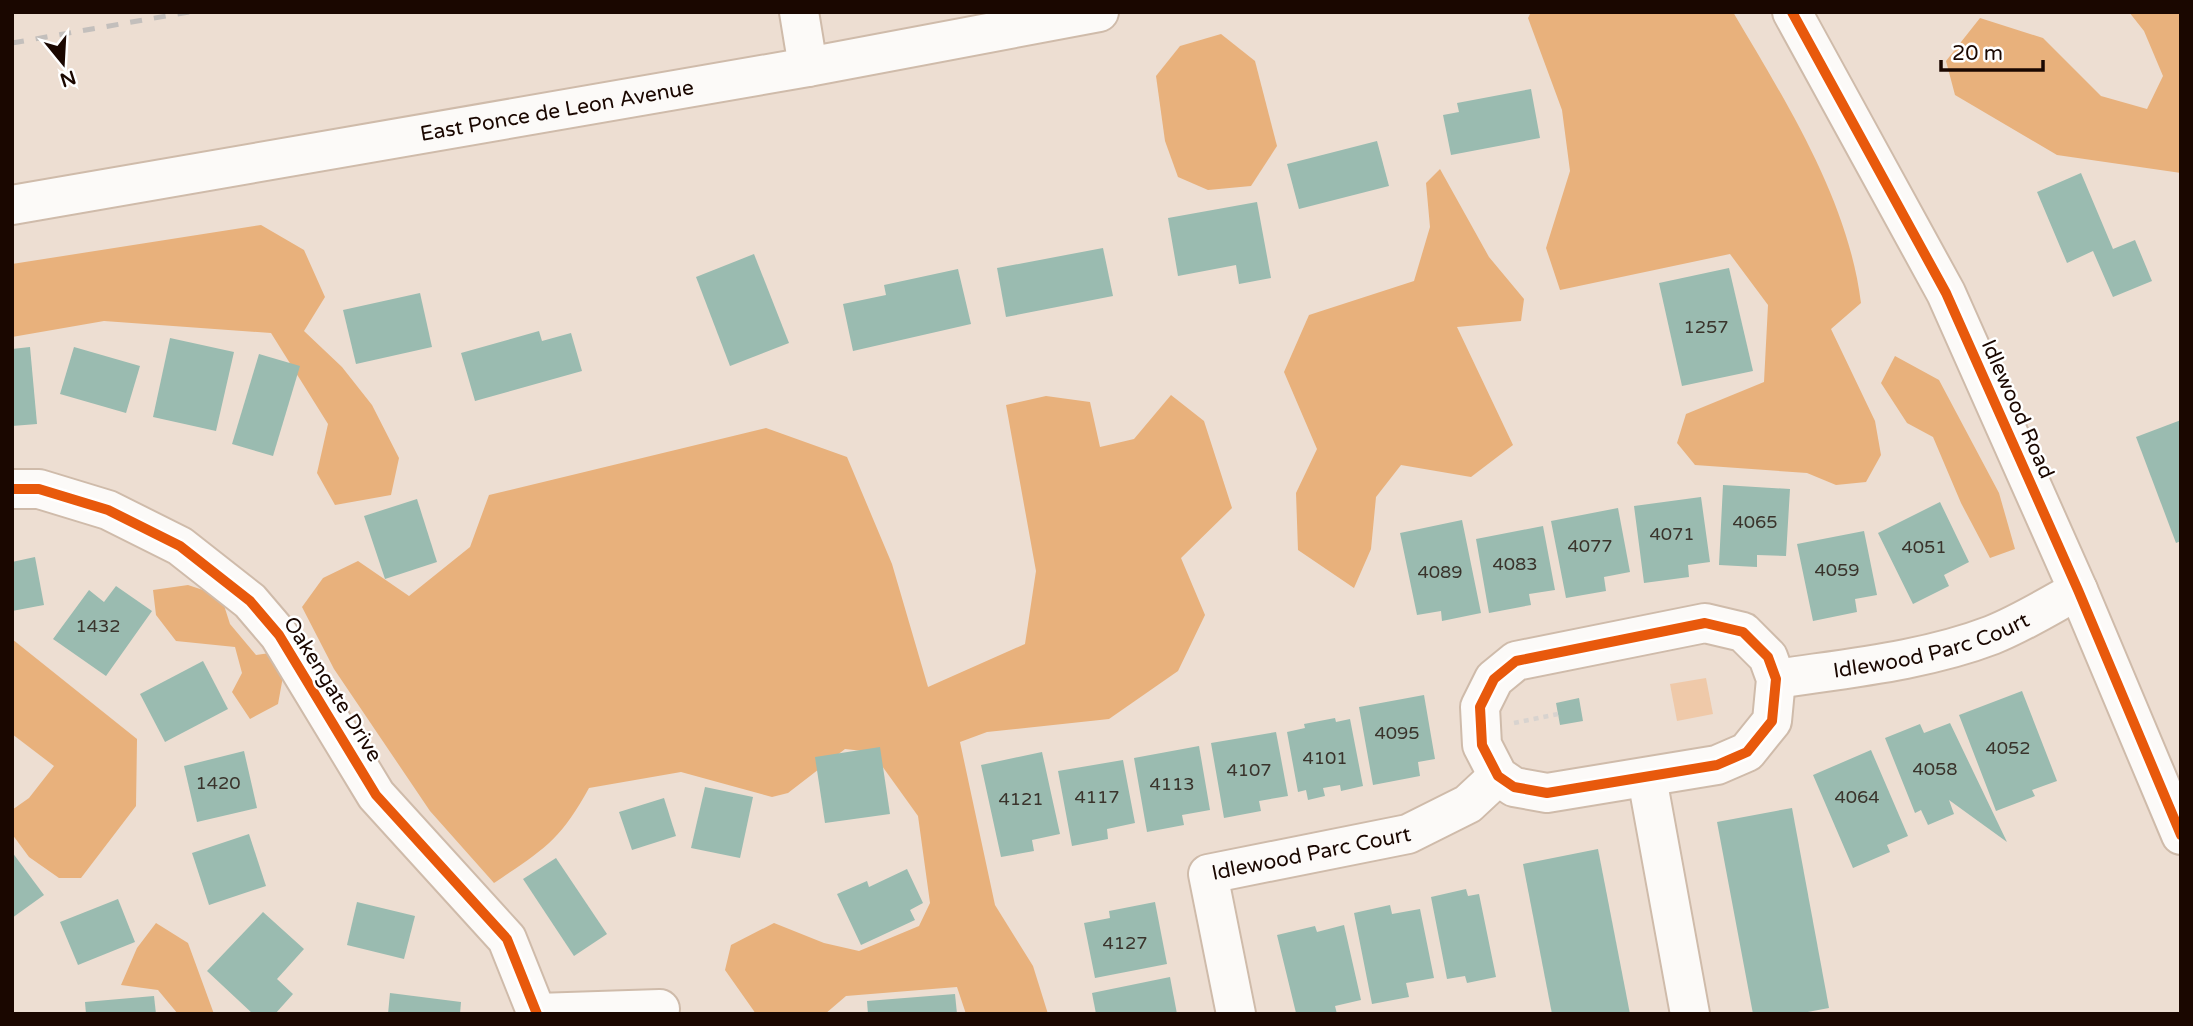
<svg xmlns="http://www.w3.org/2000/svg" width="2193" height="1026" viewBox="0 0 2193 1026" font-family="'Varela Round',sans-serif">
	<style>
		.green { fill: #efc9a9 }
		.forest { fill: #e8b17c }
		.building { fill: #9abbb0 }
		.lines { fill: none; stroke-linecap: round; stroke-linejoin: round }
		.minor-casing { stroke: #cfbbaa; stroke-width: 42 }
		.major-casing { stroke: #cfbbaa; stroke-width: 42 }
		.path { stroke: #d8d3cf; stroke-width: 4.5; stroke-dasharray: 5 5; stroke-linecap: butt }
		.minor { stroke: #fcfaf8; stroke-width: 38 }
		.major { stroke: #fcfaf8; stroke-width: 38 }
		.rail { stroke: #c3bfbc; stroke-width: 5; stroke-dasharray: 12 12; stroke-linecap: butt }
		.cycleway-casing { stroke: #fff; stroke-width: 15 }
		.cycleway { stroke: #e8590c; stroke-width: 10 }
		.labels { text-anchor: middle; stroke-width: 5; stroke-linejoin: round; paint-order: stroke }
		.number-label { font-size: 18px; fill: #3a342c }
		.street-label { font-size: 21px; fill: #1a0700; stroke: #fff }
	</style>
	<rect width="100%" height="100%" fill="#edded2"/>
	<path class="green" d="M1706,678l7,36 -36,7 -7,-37z"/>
	<g class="forest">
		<path d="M1531,12h202c53,90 115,187 128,291l-30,26 44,92 6,34 -15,27 -30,3 -29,-12 -112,-8 -18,-22 9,-29 78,-32 4,-77 -38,-51 -170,36 -14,-42 24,-77 -8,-61 -34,-92z"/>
		<path d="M2129,12h52v161l-124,-18 -102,-60 -9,-34 34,-43 63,20 58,58 46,13 16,-33 -19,-45z"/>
		<path d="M1221,34l34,27 22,85 -26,40 -43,4 -30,-13 -13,-36 -9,-65 24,-30z"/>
		<path d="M1440,169l49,88 35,42 -3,22 -64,6 56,118 -42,32 -70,-12 -25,32 -5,52 -17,39 -56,-38 -2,-57 21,-44 -33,-77 25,-57 105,-34 16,-54 -4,-44z"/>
		<path d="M261,225l43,25 21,47 -21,34 38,36 30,38 27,53 -8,37 -56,10 -18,-32 11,-49 -57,-91 -167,-12 -92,16v-73z"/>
		<path d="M1895,356l44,24 60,113 16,56 -25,9 -29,-55 -28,-66 -26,-14 -26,-40z"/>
		<path d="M1171,395l33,26 28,87 -51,50 24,57 -27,56 -69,48 -122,13 -27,10 35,163 38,61 15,48h-82l-9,-27 -111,9 -21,18h-69l-31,-44 6,-25 43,-22 50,20 35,8 60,-25 11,-23 -12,-87 -46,-64 -27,-3 -57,44 -16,4 -91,-25 -92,16c-29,53 -46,62 -95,95l-64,-72 -96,-142 -32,-62 21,-29 35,-17 51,35 61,-49 19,-52 277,-67 81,29 45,107 36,123 97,-43 11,-73 -30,-166 40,-9 44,6 10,45 34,-8z"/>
		<path d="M188,585l33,11 9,28 26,31 14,-2 14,18 -6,33 -28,15 -18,-27 10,-19 -7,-26 -59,-6 -20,-26 -3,-25z"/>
		<path d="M12,639l125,100 -1,67 -55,72h-22l-30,-21 -17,-23v-24l17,-12 25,-32 -42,-32z"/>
		<path d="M156,923l32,20 26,71h-36l-20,-24 -37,-5 16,-37z"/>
	</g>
	<g class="building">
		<path d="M1531,89l9,49 -89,17 -8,-40 16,-3 -2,-9z"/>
		<path d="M1377,141l12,45 -90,23 -12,-45z"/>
		<path d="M2081,173l32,76 22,-9 17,41 -39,16 -20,-46 -26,12 -30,-71z"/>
		<path d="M1257,202l14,76 -32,6 -3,-19 -58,11 -10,-58z"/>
		<path d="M1103,248l10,48 -107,21 -9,-49z"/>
		<path d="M754,254l35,89 -59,23 -34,-89z"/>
		<path d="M1729,268l24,103 -71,15 -23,-103z"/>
		<path d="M958,269l13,55 -118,27 -10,-47 43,-9 -2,-10z"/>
		<path d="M420,293l12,54 -76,17 -13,-54z"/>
		<path d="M539,331l3,10 29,-8 11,38 -107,30 -14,-48z"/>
		<path d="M170,338l64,14 -18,79 -63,-14z"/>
		<path d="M30,347l7,77 -25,2v-77z"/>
		<path d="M74,347l66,19 -14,47 -66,-19z"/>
		<path d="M259,354l41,12 -27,90 -41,-12z"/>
		<path d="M2181,420v121l-5,2 -40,-106z"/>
		<path d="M1723,485l67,4 -4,67 -29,-1v12l-38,-2z"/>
		<path d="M1701,497l9,65 -22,3 1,12 -45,6 -10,-77z"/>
		<path d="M417,499l20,63 -52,17 -21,-63z"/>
		<path d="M1940,502l29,60 -25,13 5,11 -36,18 -35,-71z"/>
		<path d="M1618,508l12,64 -26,5 2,14 -40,7 -15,-77z"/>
		<path d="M1462,520l19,93 -39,8 -1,-10 -24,4 -17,-82z"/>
		<path d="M1543,526l12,64 -26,4 2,11 -42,8 -13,-74z"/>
		<path d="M1864,531l13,64 -22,4 2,13 -44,9 -16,-77z"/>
		<path d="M35,557l9,48 -32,6v-49z"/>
		<path d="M116,586l36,25 -46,65 -53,-37 36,-49 15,12z"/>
		<path d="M203,661l25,48 -63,33 -25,-48z"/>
		<path d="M2022,691l35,90 -25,9 3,6 -39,15 -37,-96z"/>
		<path d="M1424,695l11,64 -17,3 2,14 -47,9 -14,-78z"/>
		<path d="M1579,698l4,23 -23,4 -4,-22z"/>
		<path d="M1335,718l1,4 14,-3 13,67 -22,5 -1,-6 -17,3 2,8 -17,4 -2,-10 -8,2 -11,-60 18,-4 -1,-4z"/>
		<path d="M1950,723l57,119 -58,-42 5,14 -26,11 -7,-15 -6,3 -30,-75 35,-14 4,9z"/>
		<path d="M1276,732l12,64 -29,5 2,10 -37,7 -13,-75z"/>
		<path d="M1199,746l11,64 -28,5 2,10 -37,7 -13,-74z"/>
		<path d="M880,747l10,67 -65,9 -10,-66z"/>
		<path d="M1871,750l37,86 -21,9 3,7 -37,16 -40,-93z"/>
		<path d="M244,751l13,57 -60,14 -13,-56z"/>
		<path d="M1042,752l18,82 -28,6 2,11 -33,6 -20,-92z"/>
		<path d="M1123,760l12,63 -28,6 1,10 -36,7 -14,-75z"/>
		<path d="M705,787l48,10 -13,61 -49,-10z"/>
		<path d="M664,798l12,38 -44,14 -13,-38z"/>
		<path d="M1792,808l37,200 -32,6h-44l-36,-192z"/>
		<path d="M249,834l17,52 -57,19 -17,-52z"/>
		<path d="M1598,849l32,165h-78l-29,-150z"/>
		<path d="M12,852l32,43 -32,23z"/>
		<path d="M556,858l51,76 -33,22 -51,-77z"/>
		<path d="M907,869l16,34 -13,7 5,10 -54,25 -24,-51 30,-13 2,6z"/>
		<path d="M1466,889l2,7 11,-2 17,83 -29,6 -2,-7 -18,3 -16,-82z"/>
		<path d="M118,899l17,43 -57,23 -18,-43z"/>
		<path d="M357,902l58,14 -11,43 -57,-14z"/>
		<path d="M1155,902l12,62 -72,14 -11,-55 26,-5 -1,-7z"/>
		<path d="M1390,905l2,9 28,-5 14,69 -28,5 3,14 -37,7 -18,-91z"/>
		<path d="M263,912l41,37 -27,30 16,15 -18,20h-22l-46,-43z"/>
		<path d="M1344,925l17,75 -26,6 2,8 -41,-1 -19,-78 38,-9 2,6z"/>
		<path d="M1170,977l7,37h-81l-4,-21z"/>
		<path d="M390,993l71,9 -1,12h-72z"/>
		<path d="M955,994l2,20h-89l-1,-13z"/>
		<path d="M154,996l2,18h-70l-1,-12z"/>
	</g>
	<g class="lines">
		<g class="minor-casing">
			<g id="minor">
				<path d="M799,12l9,55"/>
				<path d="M1792,12l154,281 132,297 103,245"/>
				<path d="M12,489h27l69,21 72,36 70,55 29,34 97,160 131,144 30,75"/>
				<path d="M1705,623l38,9 25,25 8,22 -4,42 -25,31 -30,13 -170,28 -33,-6 -16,-11 -16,-31 -2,-38 14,-28 22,-18z"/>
				<path id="s1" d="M1776,679c73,-11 148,-18 216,-44 30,-12 59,-30 86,-45"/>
				<path d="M1647,778l43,236"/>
				<path d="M537,1013l123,-4"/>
				<path id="s2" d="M1236,1014l-28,-140 200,-40 60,-30 30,-28"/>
			</g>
		</g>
		<g class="major-casing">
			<g id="major">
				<path id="s3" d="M12,205l796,-138 291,-55"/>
			</g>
		</g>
		<path class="path" d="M1514,723l44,-9"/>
		<use href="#minor" class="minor"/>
		<use href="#major" class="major"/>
		<path class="rail" d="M12,43l177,-31"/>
		<g class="cycleway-casing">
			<g id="cycleway">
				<path d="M1792,12l154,281 132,297 103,245"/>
				<path d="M12,489h27l69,21 72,36 70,55 29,34 97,160 131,144 30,75"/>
				<path d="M1705,623l38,9 25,25 8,22 -4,42 -25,31 -30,13 -170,28 -33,-6 -16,-11 -16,-31 -2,-38 14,-28 22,-18z"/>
			</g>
		</g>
		<use href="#cycleway" class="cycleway"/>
	</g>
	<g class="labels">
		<g class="number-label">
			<text x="1706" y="333">1257</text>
			<text x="1755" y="528">4065</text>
			<text x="1672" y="540">4071</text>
			<text x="1590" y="552">4077</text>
			<text x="1924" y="553">4051</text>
			<text x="1515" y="570">4083</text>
			<text x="1837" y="576">4059</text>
			<text x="1440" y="578">4089</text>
			<text x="98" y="632">1432</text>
			<text x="1397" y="739">4095</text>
			<text x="2008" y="754">4052</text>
			<text x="1325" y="764">4101</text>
			<text x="1935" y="775">4058</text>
			<text x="1249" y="776">4107</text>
			<text x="218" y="789">1420</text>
			<text x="1172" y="790">4113</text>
			<text x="1097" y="803">4117</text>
			<text x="1857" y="803">4064</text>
			<text x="1021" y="805">4121</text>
			<text x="1125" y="949">4127</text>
		</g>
		<g class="street-label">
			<text dy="7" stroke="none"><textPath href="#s3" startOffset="553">East Ponce de Leon Avenue</textPath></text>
			<text transform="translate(2018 409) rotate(66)" y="7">Idlewood Road</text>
			<text dy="7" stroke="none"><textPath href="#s1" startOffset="159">Idlewood Parc Court</textPath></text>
			<text transform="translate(333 689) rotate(58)" y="7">Oakengate Drive</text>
			<text dy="7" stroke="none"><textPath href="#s2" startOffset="248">Idlewood Parc Court</textPath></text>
		</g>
	</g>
	<rect width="2193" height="1026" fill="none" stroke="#1a0700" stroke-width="28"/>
	<g transform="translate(63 63) rotate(162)" stroke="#ffffff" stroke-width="5" paint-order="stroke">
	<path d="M0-5L12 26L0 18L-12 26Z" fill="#1a0700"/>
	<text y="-10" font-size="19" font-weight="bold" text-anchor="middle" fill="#1a0700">N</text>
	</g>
	<path d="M1941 60v10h102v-10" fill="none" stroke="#1a0700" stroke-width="3.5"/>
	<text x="1952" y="60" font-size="21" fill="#1a0700" stroke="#ffffff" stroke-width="5" paint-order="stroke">20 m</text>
</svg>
